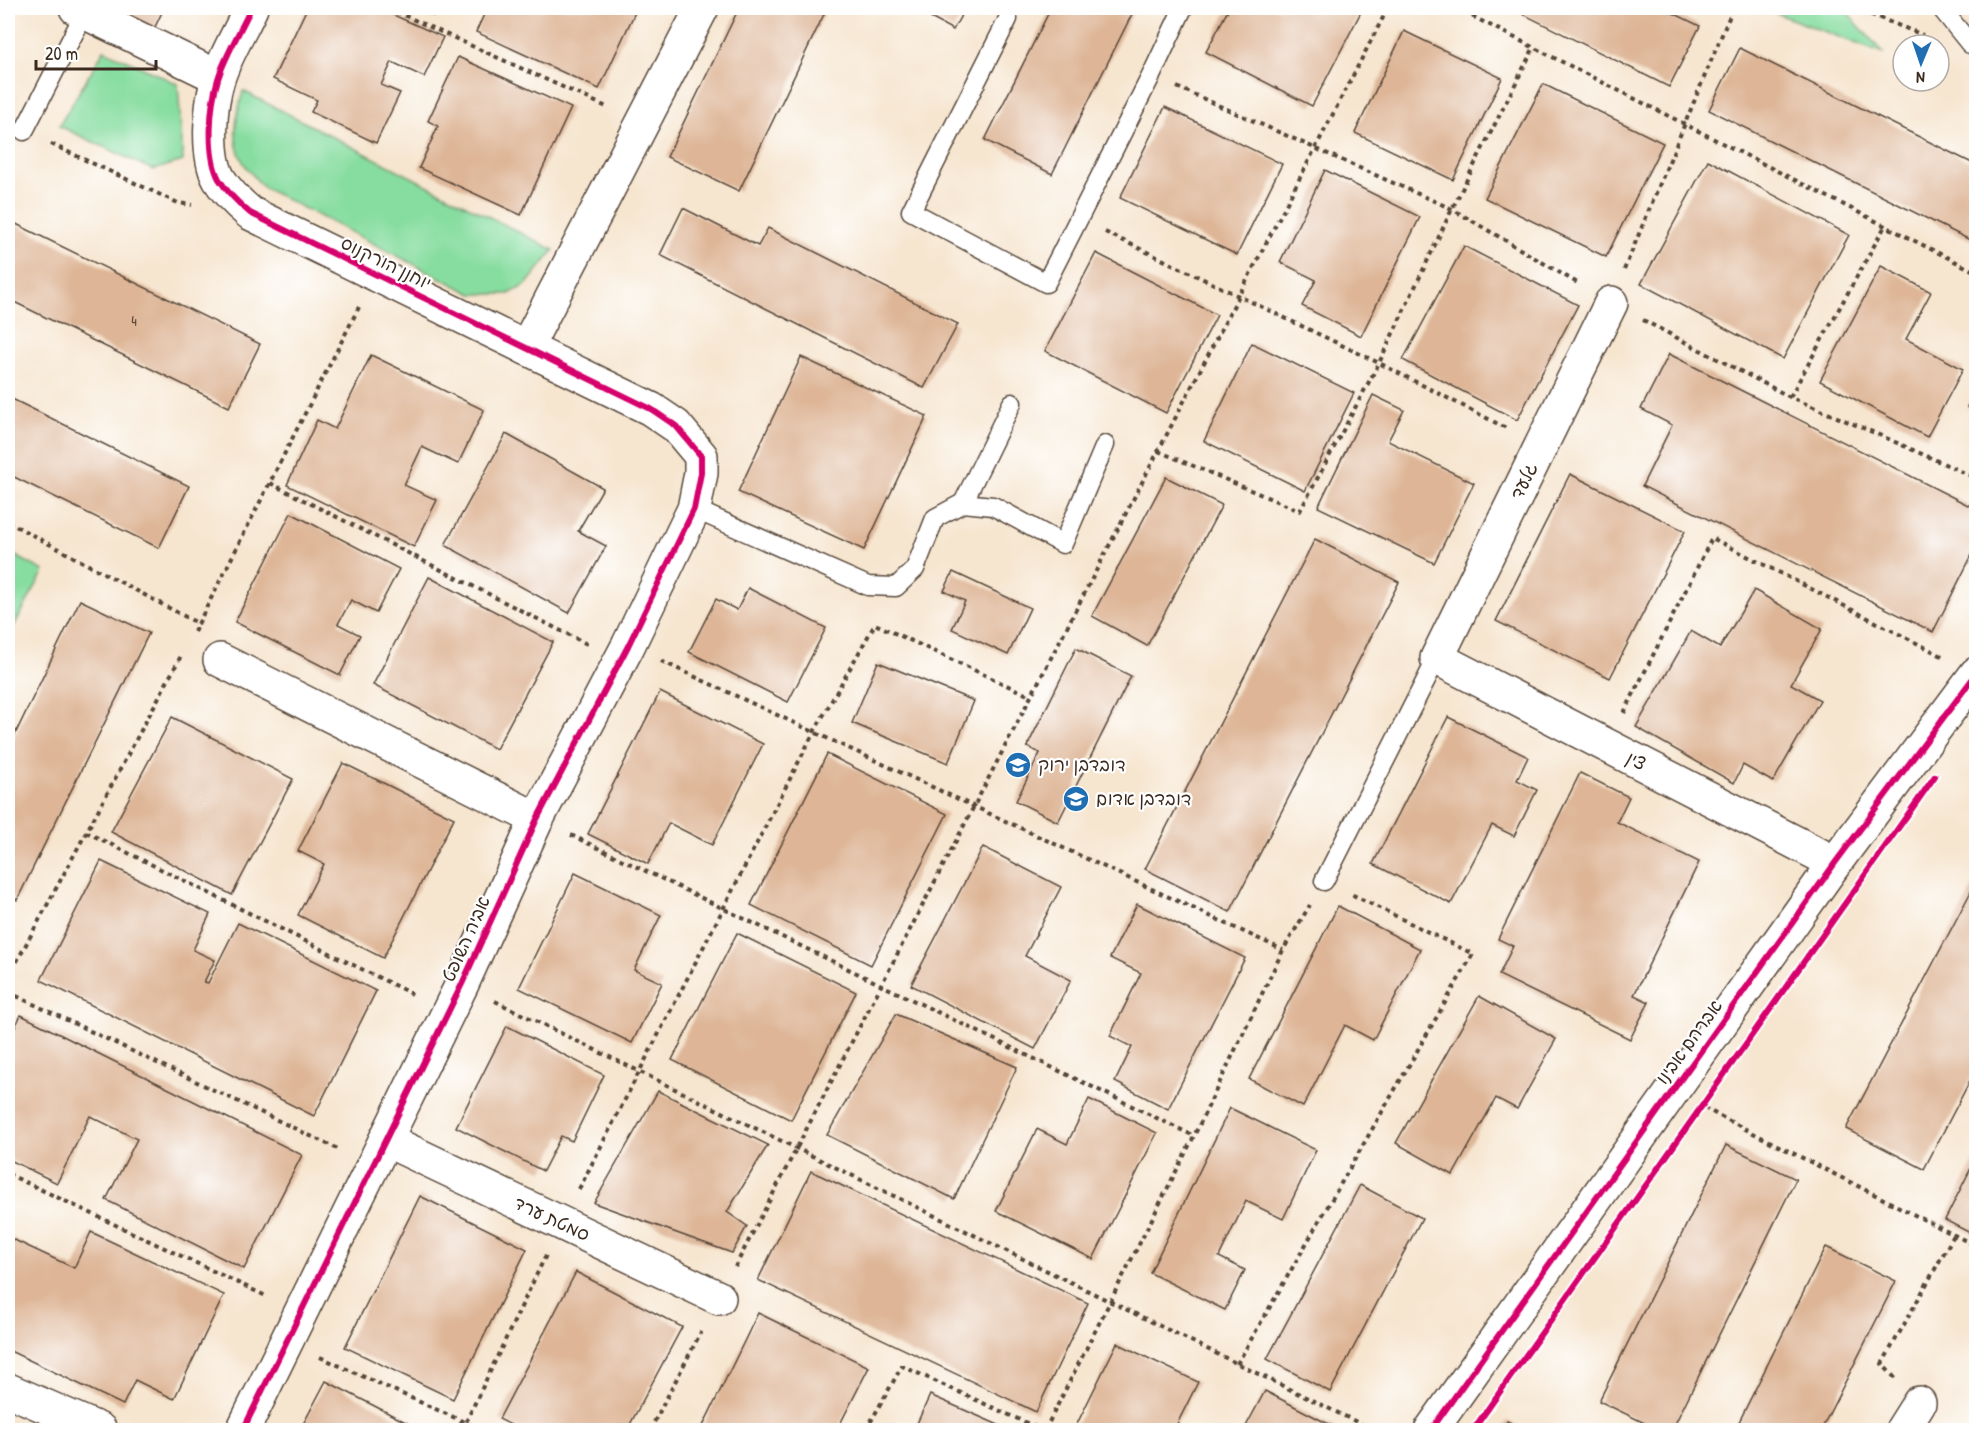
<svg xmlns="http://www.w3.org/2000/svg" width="1984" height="1438" viewBox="0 0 1984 1438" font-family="'Patrick Hand','Playpen Sans Hebrew',sans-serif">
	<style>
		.green { fill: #87dda0; stroke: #61845f; stroke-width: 1.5 }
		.building { fill: #deb697 }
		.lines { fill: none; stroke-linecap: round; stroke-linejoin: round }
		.lane-casing { stroke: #574639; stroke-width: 21 }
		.street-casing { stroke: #574639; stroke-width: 36 }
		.secondary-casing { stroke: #574639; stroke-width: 36 }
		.path { stroke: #574639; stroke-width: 4; stroke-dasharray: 4.5 4.5; stroke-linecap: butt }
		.lane { stroke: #fff; stroke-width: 18 }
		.street { stroke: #fff; stroke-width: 33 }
		.secondary { stroke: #fff; stroke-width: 33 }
		.cycleway-casing { stroke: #fff; stroke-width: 10 }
		.cycleway { stroke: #d6006c; stroke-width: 6 }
		.labels { text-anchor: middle; stroke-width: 4.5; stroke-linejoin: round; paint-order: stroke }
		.number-label { font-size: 15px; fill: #644d3c }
		.street-label { font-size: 18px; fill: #3b2a1e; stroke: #fff }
		.poi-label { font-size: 18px; fill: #3b2a1e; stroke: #fff; text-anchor: start }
	</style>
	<rect width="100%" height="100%" fill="#fff"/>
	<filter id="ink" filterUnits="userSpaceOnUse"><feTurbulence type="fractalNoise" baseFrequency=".0167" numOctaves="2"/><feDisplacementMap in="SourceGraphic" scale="12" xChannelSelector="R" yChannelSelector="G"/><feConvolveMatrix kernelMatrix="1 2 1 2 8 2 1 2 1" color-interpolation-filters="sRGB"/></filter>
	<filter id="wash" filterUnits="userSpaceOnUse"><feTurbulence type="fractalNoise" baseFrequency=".008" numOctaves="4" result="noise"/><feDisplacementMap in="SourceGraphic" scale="24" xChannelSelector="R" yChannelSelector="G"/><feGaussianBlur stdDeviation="1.35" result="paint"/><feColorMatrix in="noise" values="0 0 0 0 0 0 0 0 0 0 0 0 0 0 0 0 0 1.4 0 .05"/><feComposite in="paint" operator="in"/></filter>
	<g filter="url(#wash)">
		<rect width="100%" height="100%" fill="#f6e5cf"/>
		<g class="green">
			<path d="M1762,8h81l41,46z"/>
			<path d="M104,50l74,34 5,77 -30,9 -94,-44z"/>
			<path d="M243,91l311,159 -28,35 -17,9h-37l-208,-106c-7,-8 -16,-17 -21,-26 -13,-23 -6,-48 0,-71z"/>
			<path d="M8,552l36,19 -36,66z"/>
		</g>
		<g id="blocks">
			<g class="building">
				<path d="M105,8h59l-11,23z"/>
				<path d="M307,8h71l65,29 -19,40 -32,-15 -11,23 19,8 -24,50 -65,-31 6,-12 -44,-21z"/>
				<path d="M413,8h24l-4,8z"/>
				<path d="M487,8h150l-38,81 -123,-57z"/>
				<path d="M739,8h88l-88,183 -72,-34z"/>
				<path d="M912,8h53l-12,22z"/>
				<path d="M1051,8h84l-83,166 -67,-34z"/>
				<path d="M1229,8h134l-51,98 -106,-54z"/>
				<path d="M1511,8h152l37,18 -31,61z"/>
				<path d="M1404,31l98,47 -49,102 -98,-47z"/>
				<path d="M1740,48l236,117v78l-267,-133z"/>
				<path d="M458,57l113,51 -50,107 -102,-47 19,-42 -10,-5z"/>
				<path d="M1543,84l120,59 -57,114 -121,-59z"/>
				<path d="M1165,107l117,57 -45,91 -117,-57z"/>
				<path d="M1708,160l141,75 -66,124 -142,-75z"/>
				<path d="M1325,170l95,47 -59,119 -59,-30 14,-26 -36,-18z"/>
				<path d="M683,208l75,38 10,-18 190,96 -34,64 -264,-133z"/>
				<path d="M8,220l252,124 -31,63 -221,-108z"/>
				<path d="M1464,246l114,59 -61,115 -114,-60z"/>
				<path d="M1096,253l121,62 -51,98 -121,-62z"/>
				<path d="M1881,266l50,26 -25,47 57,30 -36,68 -107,-56z"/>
				<path d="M1252,343l102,50 -49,98 -101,-50z"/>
				<path d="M1669,354l307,155v38l-43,85 -291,-146 30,-61 -31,-16z"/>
				<path d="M371,355l113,55 -26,54 -36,-17 -18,38 33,15 -23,47 -127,-62 30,-65 18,9z"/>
				<path d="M801,357l126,59 -63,134 -126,-58z"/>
				<path d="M1976,390v23l-9,-6z"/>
				<path d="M1373,395l31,15 -16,31 86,42 -40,80 -116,-56z"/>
				<path d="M8,397l181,89 -30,62 -151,-74z"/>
				<path d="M506,434l97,54 -25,43 28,15 -37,67 -124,-68z"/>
				<path d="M1570,474l115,57 -75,147 -114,-57z"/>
				<path d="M1166,477l56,28 -75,141 -55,-30z"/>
				<path d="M291,513l108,56 -23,44 -25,-13 -13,24 22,11 -20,40 -105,-53z"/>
				<path d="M1315,539l84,43 -169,330 -85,-43z"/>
				<path d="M953,572l77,36 -22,47 -56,-26 13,-28 -21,-10z"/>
				<path d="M429,577l124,65 -57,107 -123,-64z"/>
				<path d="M748,588l78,40 -38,74 -99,-50 27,-53 21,11z"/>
				<path d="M1754,590l68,39 -31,55 29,16 -47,82 -30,-17 -9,18 -98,-56 55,-96 29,17z"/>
				<path d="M80,600l69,33 -132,267 -9,-4v-147z"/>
				<path d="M1076,648l55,28 -73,146 -42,-21 24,-48 -13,-6z"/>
				<path d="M878,662l96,39 -26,62 -96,-40z"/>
				<path d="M660,692l103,52 -51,101 -43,-22 -21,41 -60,-30z"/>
				<path d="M172,717l121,62 -61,116 -121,-63z"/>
				<path d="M1448,717l80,40 -11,23 20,10 -23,46 -22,-11 -41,79 -78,-40z"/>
				<path d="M827,754l120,60 -76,151 -120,-60z"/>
				<path d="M343,763l111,55 -71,140 -85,-43 26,-51 -26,-13z"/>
				<path d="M1580,773l49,24 -12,25 82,40 -65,133 15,7 -19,37 -131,-64 14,-29 -15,-7z"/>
				<path d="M983,847l78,40 -36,69 46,24 -36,69 -124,-64z"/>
				<path d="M101,861l109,53 -17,36 22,10 -11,22 4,1 30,-60 138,68 -62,125 -273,-136z"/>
				<path d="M575,873l86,42 -27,55 28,13 -30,60 -113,-55z"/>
				<path d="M1976,882v187l-52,100 -78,-40z"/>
				<path d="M1137,904l108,54 -77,151 -53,-27 17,-35 -22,-11 31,-63 -31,-15z"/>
				<path d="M1338,906l82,43 -47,91 -28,-15 -42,82 -54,-28z"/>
				<path d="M737,933l119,59 -65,128 -119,-60z"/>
				<path d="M1479,996l77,43 -39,70 -21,-11 -43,77 -57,-32z"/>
				<path d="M896,1014l121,53 -63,132 -127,-64z"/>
				<path d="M21,1015l281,140 -58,114 -138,-69 31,-61 -47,-23 -33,67 -49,-24v-117z"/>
				<path d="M507,1026l97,49 -32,66 -11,-5 -18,35 -87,-44z"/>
				<path d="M658,1091l110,54 -41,67 20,14 -15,27 -138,-50z"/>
				<path d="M1089,1099l68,34 -64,126 -97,-48 41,-82 30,15z"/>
				<path d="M1230,1108l86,42 -33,69 -37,-18 -27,56 26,13 -20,40 -75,-37z"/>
				<path d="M1726,1145l70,34 -124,251h-13l-60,-29z"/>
				<path d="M1976,1158v78l-31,-16z"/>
				<path d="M811,1171l277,132 -52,109 -278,-132z"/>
				<path d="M1360,1185l62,33 -92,174 -63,-33z"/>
				<path d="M420,1196l107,53 -74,150 -108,-52z"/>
				<path d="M91,1232l133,63 -50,104 -39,-19 -12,25 -115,-55v-113l66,31z"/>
				<path d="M1826,1247l70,34 -75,149h-86z"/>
				<path d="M576,1272l106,55 -55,103h-106l-22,-11z"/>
				<path d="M758,1313l111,54 -32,63h-136z"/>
				<path d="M1117,1343l81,39 -24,48h-100z"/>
				<path d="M326,1381l95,49h-121z"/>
				<path d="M1265,1391l75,39h-96z"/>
				<path d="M930,1395l80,35h-96z"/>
				<path d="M1507,1421l19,9h-23z"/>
			</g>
		</g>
	</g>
	<g filter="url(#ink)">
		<use href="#blocks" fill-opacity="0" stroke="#574639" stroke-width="1.5"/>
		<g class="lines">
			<g class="lane-casing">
				<g id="lane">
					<path d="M1941,8l29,36 6,1"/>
					<path d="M1008,19l-97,192 135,72 105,-207 32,-68"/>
					<path d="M24,131l61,-119"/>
					<path d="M963,503l49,-100"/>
					<path d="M694,509l174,77 28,1 19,-18 20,-51 28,-15 30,3 70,38 42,-99"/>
					<path d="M1324,881l113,-223"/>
				</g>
			</g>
			<g class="street-casing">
				<g id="street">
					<path d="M76,8l142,69"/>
					<path d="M1611,303l-174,355 398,205"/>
					<path d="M526,348l176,-340"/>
					<path d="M220,660l317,159"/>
					<path d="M386,1140l333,158"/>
					<path d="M8,1390l92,40"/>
					<path d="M243,1430l219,-446 75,-165 91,-173 66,-137 7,-36v-17l-25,-30 -25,-17 -401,-196c-12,-10 -23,-21 -31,-34 -13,-24 -9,-75 -1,-100 6,-21 24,-51 33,-71"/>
					<path d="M1902,1430l17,-27"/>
				</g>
			</g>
			<g class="secondary-casing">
				<path id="secondary" d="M1431,1430l404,-567 141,-189"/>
			</g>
			<g class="path">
				<path d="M388,8l221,100"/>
				<path d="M1456,8l520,264"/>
				<path d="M1854,8l69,27"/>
				<path d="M1177,87l275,122 127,75"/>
				<path d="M51,144l127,59 14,2"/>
				<path d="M1105,232l274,131 129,66"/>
				<path d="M1624,270l109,-262"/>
				<path d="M1643,320l147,77 87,37 99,44"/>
				<path d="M1790,397l95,-171"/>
				<path d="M1158,451l142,60 79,-148 73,-154 82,-162"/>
				<path d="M270,483l317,161"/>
				<path d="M8,522l191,102"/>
				<path d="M194,632l165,-325"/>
				<path d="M661,661l622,289"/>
				<path d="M1624,713l88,-175 232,119"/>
				<path d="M86,832l330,164"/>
				<path d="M571,835l623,301"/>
				<path d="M8,978l174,-324"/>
				<path d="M8,992l332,158"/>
				<path d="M495,1001l878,429"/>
				<path d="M1704,1108l272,138"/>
				<path d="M8,1174l260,123"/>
				<path d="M579,1189l235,-457 61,-108 155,72"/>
				<path d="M735,1267l653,-1259"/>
				<path d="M320,1357l162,73"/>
				<path d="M1237,1364l236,-410 -122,-60"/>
				<path d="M1895,1378l-13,-14 72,-129"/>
				<path d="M462,1430l84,-175"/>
				<path d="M650,1430l51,-98"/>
				<path d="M866,1430l36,-64 140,64"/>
				<path d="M1045,1430l149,-294 89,-186 27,-45"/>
			</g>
			<use href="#lane" class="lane"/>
			<use href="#street" class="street"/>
			<use href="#secondary" class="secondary"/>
			<g class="cycleway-casing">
				<g id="cycleway">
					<path d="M243,1430l219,-446 75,-165 91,-173 66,-137 7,-36v-17l-25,-30 -25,-17 -401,-196c-12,-10 -23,-21 -31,-34 -13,-24 -9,-75 -1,-100 6,-21 24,-51 33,-71"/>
					<path d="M1431,1430l404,-567 141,-189"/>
					<path d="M1473,1430l462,-654"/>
				</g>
			</g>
			<use href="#cycleway" class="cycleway"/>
		</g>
	</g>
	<defs>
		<g id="school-disc" transform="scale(1.35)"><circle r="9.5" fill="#1f6fb2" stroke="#fff"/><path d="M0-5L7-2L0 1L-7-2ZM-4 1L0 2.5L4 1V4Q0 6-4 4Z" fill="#fff"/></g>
	</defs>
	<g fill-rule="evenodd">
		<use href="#school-disc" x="1018" y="765"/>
		<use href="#school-disc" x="1076" y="799"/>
	</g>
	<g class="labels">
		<g class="number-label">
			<text x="134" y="326">4</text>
		</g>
		<g class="street-label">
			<text transform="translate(386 263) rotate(26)" y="6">יוחנן הורקנוס</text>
			<text transform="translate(1524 481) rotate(-64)" y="6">גלעד</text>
			<text transform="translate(1636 761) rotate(27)" y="6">צין</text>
			<text transform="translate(466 939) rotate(-66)" y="6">אביה השופט</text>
			<text transform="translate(1689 1042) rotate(-54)" y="6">אברהם אבינו</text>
			<text transform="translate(552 1219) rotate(25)" y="6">סמטת ערד</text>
		</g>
		<g class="poi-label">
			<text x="1038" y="771">דובדבן ירוק</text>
			<text x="1096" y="805">דובדבן אדום</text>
		</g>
	</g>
	<rect width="1984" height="1438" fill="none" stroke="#fff" stroke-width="30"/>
	<g transform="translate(1921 63) rotate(182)"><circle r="28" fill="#ffffff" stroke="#b1aaa5" stroke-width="1.5"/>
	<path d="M0-4.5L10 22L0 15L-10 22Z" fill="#1f6fb2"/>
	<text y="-9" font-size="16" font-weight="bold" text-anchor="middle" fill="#3b2a1e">N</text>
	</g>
	<path d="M36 60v9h120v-9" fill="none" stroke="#3b2a1e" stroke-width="3"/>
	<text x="45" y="60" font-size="18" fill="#3b2a1e" stroke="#ffffff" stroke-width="4.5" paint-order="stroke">20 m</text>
</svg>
